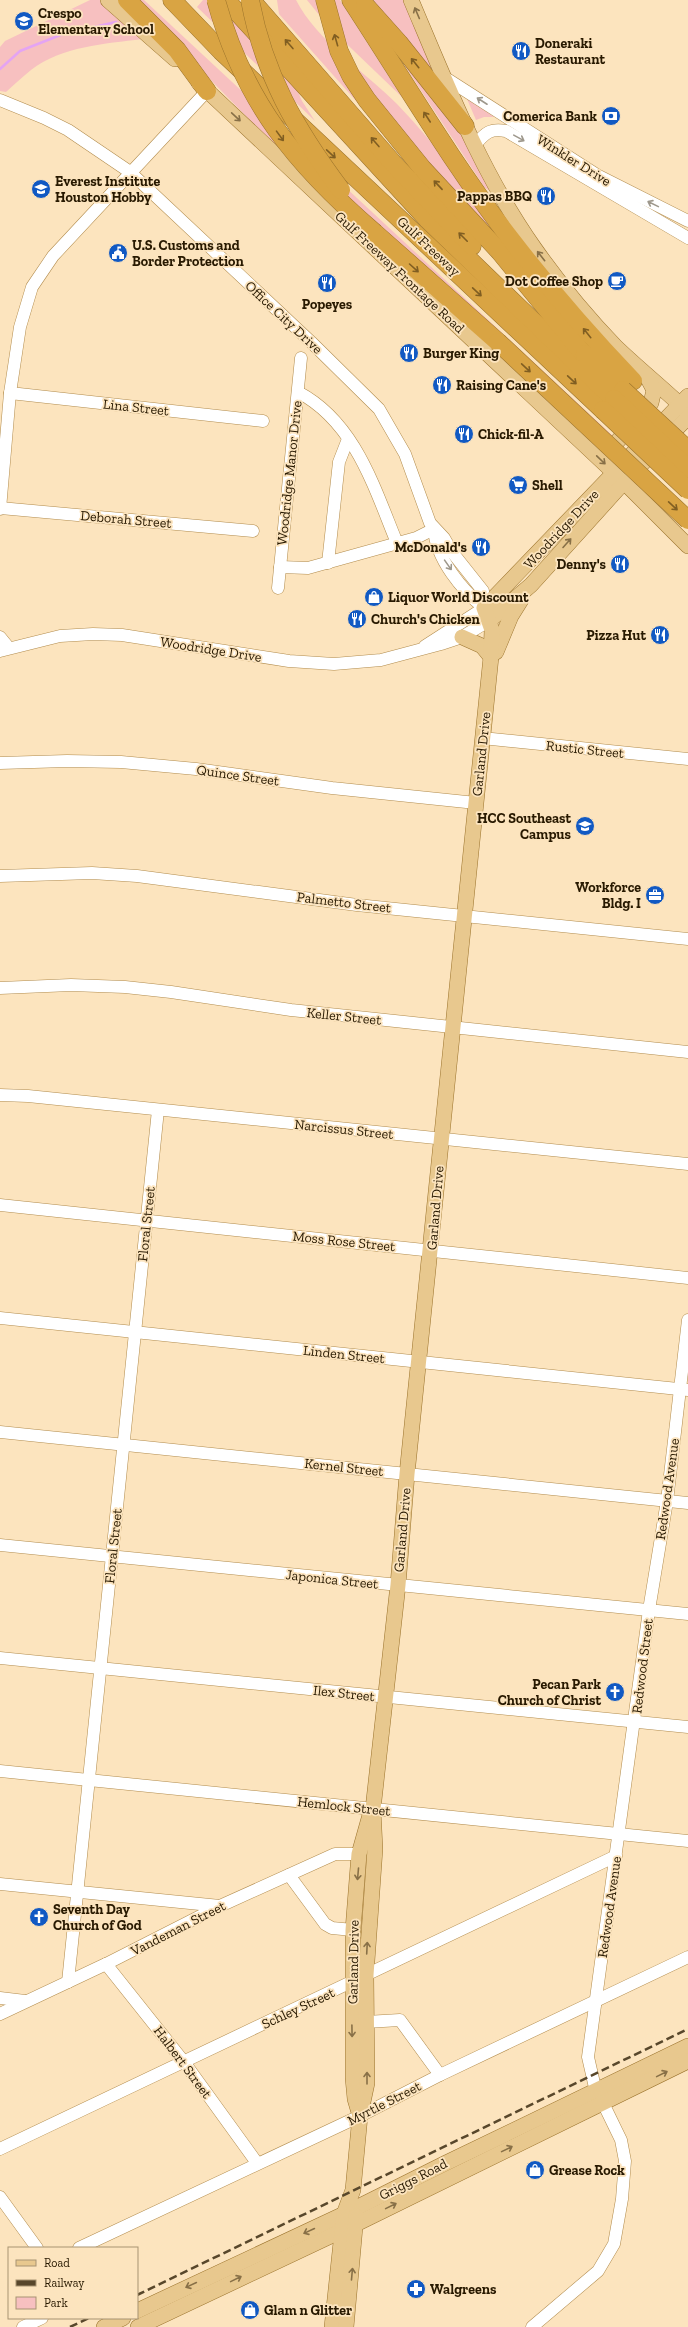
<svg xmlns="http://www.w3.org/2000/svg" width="688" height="2327" viewBox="0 0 688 2327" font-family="'Zilla Slab',serif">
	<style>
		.green { fill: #f7c0c0 }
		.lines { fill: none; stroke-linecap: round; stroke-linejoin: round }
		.stream { stroke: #e4a4f3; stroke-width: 2.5 }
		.minor-casing { stroke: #b28c4d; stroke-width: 13 }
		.major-casing { stroke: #9b732c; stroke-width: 16 }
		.highway-casing { stroke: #9b732c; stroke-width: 19 }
		.minor { stroke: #fff; stroke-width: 12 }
		.major { stroke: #e8c88e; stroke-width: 15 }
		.highway { stroke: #d9a443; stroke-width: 18 }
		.rail { stroke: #58472b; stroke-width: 2.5; stroke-dasharray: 8 4; stroke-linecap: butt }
		.highway-bridge-casing { stroke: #9b732c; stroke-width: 19; stroke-linecap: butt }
		.highway-bridge { stroke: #d9a443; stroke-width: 18 }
		.oneway { stroke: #887047 }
		.oneway2 { stroke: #805e22 }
		.oneway3 { stroke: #9e988c }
		.labels { text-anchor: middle; stroke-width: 3.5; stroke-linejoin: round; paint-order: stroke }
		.poi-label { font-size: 14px; font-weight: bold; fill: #281900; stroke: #fce4be; text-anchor: start }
		.street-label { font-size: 14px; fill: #281900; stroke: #fce4be }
	</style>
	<rect width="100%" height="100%" fill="#fce4be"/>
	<g class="green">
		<path d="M90,0h11l41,39c-37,5 -80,7 -111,31 -9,7 -17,15 -25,22l-6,-1v-44l5,-6z"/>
		<path d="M133,0h11l470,437 -6,3 -337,-298z"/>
		<path d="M203,0h16l76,85 7,16 13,20 -118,-114z"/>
		<path d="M277,0h19c21,41 69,72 101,104 42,43 75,92 107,143l-116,-110 -109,-123z"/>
		<path d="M307,0h33l62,97 -73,-70z"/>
		<path d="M369,0h38l38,87z"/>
		<path d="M397,54l59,72 38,67 -9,-5z"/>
		<path d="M467,99h4l23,18h-10l-8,3z"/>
	</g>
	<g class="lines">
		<path class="stream" d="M0,69l20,-18 43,-17 53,-12"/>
		<g class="minor-casing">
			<g id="minor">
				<path d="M444,77l153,98 91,46"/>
				<path d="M0,100l44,18 24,12 62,42 181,170 68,67 26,45 25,69 14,15 8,14 31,39 1,17"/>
				<path d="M475,145c10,-12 15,-17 31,-14l182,107"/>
				<path d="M298,392c57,30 76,95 99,151"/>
				<path d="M10,393l253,28"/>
				<path d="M0,508l253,23"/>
				<path d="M0,509l10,-116 10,-66 12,-40 21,-31 154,-165"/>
				<path d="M434,529c2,30 28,61 50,79"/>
				<path d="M328,563l11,-101 9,-23"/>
				<path d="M280,567l28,1 108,-30 18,-9"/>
				<path d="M278,588l23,-230"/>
				<path d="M0,637l9,11"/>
				<path d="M425,646l59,-38"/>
				<path d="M0,651l60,-15 33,-2 29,1 167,26 45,3 47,-4 60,-16 21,-7 28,-17"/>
				<path d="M482,738l206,21"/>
				<path d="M0,763l67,-2 54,1 75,7 136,19 144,15"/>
				<path d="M0,876l92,-3 45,3 220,29 331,34"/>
				<path d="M0,988l71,-3 54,2 46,5 120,18 397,42"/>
				<path d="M0,1095l28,1 660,68"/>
				<path d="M0,1205l688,73"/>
				<path d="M0,1318l688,72"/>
				<path d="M0,1432l688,71"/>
				<path d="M0,1545l688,69"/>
				<path d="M0,1658l688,69"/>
				<path d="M0,1771l688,70"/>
				<path d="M289,1875l36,49 7,4 21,2"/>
				<path d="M0,1884l220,22"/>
				<path d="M106,1964l78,98 73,101"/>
				<path d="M68,1982l90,-872"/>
				<path d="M0,1998l25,3"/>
				<path d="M0,2014l106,-50 114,-58 115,-52h24"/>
				<path d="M366,2022l34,-2 40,55"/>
				<path d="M596,2092l-8,-35 61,-447 18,-109 21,-181"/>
				<path d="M0,2149l616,-293"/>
				<path d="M0,2197l37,51"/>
				<path d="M79,2248l281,-132 80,-41 248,-118"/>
				<path d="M23,2327l19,-9"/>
				<path d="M532,2327l66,-56 16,-27 8,-45 3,-38 -4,-21 -18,-37"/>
			</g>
		</g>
		<g class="major-casing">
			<g id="major">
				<path d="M108,0l67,59"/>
				<path d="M411,0c36,85 70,173 124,249 24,34 52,68 81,98 23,22 49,43 72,65"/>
				<path d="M199,83l425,399 64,64"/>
				<path d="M598,442l10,3 8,-2 35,-40 3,-13 -8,-15"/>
				<path d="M490,620l41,-35 93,-103 64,-65"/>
				<path d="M462,637l20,9 9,11"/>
				<path d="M496,652l15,-36 10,-16"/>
				<path d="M360,2116l-5,-17 -2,-21v-148l6,-76 11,-39"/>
				<path d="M137,2311l207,-97 102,-51 242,-117"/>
				<path d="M104,2327l19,-9"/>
				<path d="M138,2327l218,-103 332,-163"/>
				<path d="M332,2327l12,-113 9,-24 7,-74 7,-33 -1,-108 9,-126 -2,-40 25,-224 9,-111 84,-817 1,-27 -8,-22 204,-212"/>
				<path d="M346,2327l10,-111"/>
			</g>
		</g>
		<g class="highway-casing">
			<g id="highway">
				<path d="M127,0l50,50 30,41"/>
				<path d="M172,0l49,51 382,359"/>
				<path d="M226,0l201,219 187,180"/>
				<path d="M251,0l142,163 79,83"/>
				<path d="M325,0l14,51 12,25 16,24 55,68 78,84 82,100"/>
				<path d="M351,0c53,81 102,165 162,242 37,48 78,95 120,139"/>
				<path d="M365,5l34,38 66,83"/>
				<path d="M375,233l123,109"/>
				<path d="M585,354l38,36"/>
			</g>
		</g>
		<use href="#minor" class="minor"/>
		<use href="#major" class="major"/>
		<use href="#highway" class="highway"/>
		<g class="rail">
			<path d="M137,2295l551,-266"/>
			<path d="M70,2327l19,-9"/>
		</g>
		<g class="highway-bridge-casing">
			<g id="highway-bridge">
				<path d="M216,0c28,102 80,165 159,233"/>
				<path d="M250,0c14,75 46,130 91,190"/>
				<path d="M498,342l190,178"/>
				<path d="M623,390l65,60"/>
				<path d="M614,399l74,70"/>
				<path d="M603,410l85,80"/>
			</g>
		</g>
		<use href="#highway-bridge" class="highway-bridge"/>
	</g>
	<defs><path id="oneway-shaft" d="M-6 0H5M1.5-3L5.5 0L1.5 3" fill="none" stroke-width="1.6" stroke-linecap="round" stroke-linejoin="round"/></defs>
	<g class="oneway">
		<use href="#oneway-shaft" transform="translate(417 13) rotate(-113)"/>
		<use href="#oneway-shaft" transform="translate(236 117) rotate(43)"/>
		<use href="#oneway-shaft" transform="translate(541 256) rotate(-128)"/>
		<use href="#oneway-shaft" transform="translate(601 460) rotate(44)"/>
		<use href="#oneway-shaft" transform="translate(567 543) rotate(-48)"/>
		<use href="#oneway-shaft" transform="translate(358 1874) rotate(95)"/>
		<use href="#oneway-shaft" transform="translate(367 1948) rotate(-87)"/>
		<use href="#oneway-shaft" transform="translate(352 2031) rotate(89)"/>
		<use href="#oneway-shaft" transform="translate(662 2074) rotate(-26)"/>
		<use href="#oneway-shaft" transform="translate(367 2078) rotate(-90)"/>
		<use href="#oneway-shaft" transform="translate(507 2149) rotate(-26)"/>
		<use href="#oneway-shaft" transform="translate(391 2206) rotate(-26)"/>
		<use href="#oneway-shaft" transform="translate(309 2231) rotate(155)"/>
		<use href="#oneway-shaft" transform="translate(352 2274) rotate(-85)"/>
		<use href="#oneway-shaft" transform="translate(236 2279) rotate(-26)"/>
		<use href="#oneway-shaft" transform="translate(191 2285) rotate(155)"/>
	</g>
	<g class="oneway2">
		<use href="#oneway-shaft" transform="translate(336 40) rotate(-106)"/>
		<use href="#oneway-shaft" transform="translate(289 44) rotate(-131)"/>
		<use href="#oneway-shaft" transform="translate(415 63) rotate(-129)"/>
		<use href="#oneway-shaft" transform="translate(427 117) rotate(-123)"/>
		<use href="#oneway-shaft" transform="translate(280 136) rotate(54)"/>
		<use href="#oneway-shaft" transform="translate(375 142) rotate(-131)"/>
		<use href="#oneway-shaft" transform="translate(331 154) rotate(43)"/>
		<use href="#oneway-shaft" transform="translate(438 185) rotate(-133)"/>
		<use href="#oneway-shaft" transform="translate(463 237) rotate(-135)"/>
		<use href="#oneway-shaft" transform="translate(414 268) rotate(42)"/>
		<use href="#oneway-shaft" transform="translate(477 292) rotate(43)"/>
		<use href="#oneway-shaft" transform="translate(587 333) rotate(-129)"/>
		<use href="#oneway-shaft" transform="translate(526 368) rotate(43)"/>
		<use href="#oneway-shaft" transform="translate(572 380) rotate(43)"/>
		<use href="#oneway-shaft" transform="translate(673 506) rotate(43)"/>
	</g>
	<g class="oneway3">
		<use href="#oneway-shaft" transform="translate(482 101) rotate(-147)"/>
		<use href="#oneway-shaft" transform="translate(519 138) rotate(29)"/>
		<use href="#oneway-shaft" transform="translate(653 204) rotate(-154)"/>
		<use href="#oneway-shaft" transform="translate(448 565) rotate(55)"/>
	</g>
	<defs>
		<g id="school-disc" transform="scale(1)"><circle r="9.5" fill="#1159c3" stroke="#fce4be"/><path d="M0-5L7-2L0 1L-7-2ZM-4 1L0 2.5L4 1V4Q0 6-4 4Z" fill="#fff"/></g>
		<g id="restaurant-disc" transform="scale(1)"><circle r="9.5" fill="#1159c3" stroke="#fce4be"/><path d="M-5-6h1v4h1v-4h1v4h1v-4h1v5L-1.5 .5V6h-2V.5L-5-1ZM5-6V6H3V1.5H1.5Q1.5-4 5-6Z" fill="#fff"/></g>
		<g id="bank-disc" transform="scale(1)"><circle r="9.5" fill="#1159c3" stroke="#fce4be"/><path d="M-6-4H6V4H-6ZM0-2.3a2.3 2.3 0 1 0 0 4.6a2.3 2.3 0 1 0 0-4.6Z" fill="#fff"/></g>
		<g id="university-disc" transform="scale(1)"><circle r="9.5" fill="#1159c3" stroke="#fce4be"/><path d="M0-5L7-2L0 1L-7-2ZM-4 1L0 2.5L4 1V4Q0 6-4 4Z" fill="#fff"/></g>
		<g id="civic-disc" transform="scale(1)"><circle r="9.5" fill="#1159c3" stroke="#fce4be"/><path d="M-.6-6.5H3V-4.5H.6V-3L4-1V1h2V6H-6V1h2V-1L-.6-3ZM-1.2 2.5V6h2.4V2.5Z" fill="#fff"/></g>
		<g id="cafe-disc" transform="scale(1)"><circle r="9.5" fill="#1159c3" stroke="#fce4be"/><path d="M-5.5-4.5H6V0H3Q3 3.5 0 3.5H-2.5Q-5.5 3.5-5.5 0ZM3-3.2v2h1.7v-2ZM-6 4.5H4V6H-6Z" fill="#fff"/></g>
		<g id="supermarket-disc" transform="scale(1)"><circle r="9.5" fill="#1159c3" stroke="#fce4be"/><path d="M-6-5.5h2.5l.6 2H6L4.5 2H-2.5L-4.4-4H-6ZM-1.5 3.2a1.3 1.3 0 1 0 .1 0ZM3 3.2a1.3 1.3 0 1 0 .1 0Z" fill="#fff"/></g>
		<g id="shop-disc" transform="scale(1)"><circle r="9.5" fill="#1159c3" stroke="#fce4be"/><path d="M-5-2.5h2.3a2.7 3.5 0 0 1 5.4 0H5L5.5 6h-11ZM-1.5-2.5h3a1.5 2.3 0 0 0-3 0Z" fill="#fff"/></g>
		<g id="office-disc" transform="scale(1)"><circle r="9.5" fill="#1159c3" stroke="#fce4be"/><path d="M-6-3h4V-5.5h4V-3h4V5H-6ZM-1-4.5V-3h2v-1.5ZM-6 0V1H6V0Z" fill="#fff"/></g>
		<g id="church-disc" transform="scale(1)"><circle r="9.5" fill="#1159c3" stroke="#fce4be"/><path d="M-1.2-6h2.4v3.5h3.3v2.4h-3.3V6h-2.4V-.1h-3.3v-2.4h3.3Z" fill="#fff"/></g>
		<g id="pharmacy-disc" transform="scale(1)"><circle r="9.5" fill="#1159c3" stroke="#fce4be"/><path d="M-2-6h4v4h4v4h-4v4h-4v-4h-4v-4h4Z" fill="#fff"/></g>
	</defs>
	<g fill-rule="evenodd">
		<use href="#school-disc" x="24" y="21"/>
		<use href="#restaurant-disc" x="521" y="51"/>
		<use href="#bank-disc" x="611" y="116"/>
		<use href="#university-disc" x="41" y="189"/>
		<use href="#restaurant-disc" x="546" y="196"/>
		<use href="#civic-disc" x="118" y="253"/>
		<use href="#cafe-disc" x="617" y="281"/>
		<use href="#restaurant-disc" x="327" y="283"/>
		<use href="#restaurant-disc" x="409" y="353"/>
		<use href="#restaurant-disc" x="442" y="385"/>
		<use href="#restaurant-disc" x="464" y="434"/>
		<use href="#supermarket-disc" x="518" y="485"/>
		<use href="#restaurant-disc" x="481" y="547"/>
		<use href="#restaurant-disc" x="620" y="564"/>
		<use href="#shop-disc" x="374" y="597"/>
		<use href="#restaurant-disc" x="357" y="619"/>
		<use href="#restaurant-disc" x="660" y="635"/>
		<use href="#university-disc" x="585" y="826"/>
		<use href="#office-disc" x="655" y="895"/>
		<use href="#church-disc" x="615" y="1692"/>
		<use href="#church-disc" x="39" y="1917"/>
		<use href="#shop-disc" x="535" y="2170"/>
		<use href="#pharmacy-disc" x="416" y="2289"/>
		<use href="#shop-disc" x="250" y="2310"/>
	</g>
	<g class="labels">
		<g class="poi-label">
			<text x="38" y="18">Crespo<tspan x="38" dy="16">Elementary School</tspan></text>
			<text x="535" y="48">Doneraki<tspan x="535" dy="16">Restaurant</tspan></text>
			<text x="597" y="121" text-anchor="end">Comerica Bank</text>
			<text x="55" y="186">Everest Institute<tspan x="55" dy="16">Houston Hobby</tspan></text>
			<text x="532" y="201" text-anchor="end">Pappas BBQ</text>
			<text x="132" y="250">U.S. Customs and<tspan x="132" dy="16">Border Protection</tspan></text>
			<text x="603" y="286" text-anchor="end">Dot Coffee Shop</text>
			<text x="327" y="309" text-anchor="middle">Popeyes</text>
			<text x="423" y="358">Burger King</text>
			<text x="456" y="390">Raising Cane's</text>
			<text x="478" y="439">Chick-fil-A</text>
			<text x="532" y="490">Shell</text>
			<text x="467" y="552" text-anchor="end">McDonald's</text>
			<text x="606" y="569" text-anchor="end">Denny's</text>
			<text x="388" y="602">Liquor World Discount</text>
			<text x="371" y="624">Church's Chicken</text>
			<text x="646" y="640" text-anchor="end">Pizza Hut</text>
			<text x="571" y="823" text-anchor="end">HCC Southeast<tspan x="571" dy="16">Campus</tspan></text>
			<text x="641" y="892" text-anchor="end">Workforce<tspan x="641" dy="16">Bldg. I</tspan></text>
			<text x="601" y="1689" text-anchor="end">Pecan Park<tspan x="601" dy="16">Church of Christ</tspan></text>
			<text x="53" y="1914">Seventh Day<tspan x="53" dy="16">Church of God</tspan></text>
			<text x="549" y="2175">Grease Rock</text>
			<text x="430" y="2294">Walgreens</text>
			<text x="264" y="2315">Glam n Glitter</text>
		</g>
		<g class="street-label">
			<text transform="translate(574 160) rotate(32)" y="5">Winkler Drive</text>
			<text transform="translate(429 246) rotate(43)" y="5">Gulf Freeway</text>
			<text transform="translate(400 272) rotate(43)" y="5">Gulf Freeway Frontage Road</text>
			<text transform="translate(284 317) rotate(43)" y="5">Office City Drive</text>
			<text transform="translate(136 407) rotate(6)" y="5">Lina Street</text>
			<text transform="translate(289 473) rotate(-84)" y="5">Woodridge Manor Drive</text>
			<text transform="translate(126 519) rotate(5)" y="5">Deborah Street</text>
			<text transform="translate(561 529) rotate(-47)" y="5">Woodridge Drive</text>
			<text transform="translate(211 649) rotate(9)" y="5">Woodridge Drive</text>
			<text transform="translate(585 749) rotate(6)" y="5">Rustic Street</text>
			<text transform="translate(481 754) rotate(-84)" y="5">Garland Drive</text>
			<text transform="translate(238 775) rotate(8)" y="5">Quince Street</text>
			<text transform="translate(344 902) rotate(7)" y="5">Palmetto Street</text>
			<text transform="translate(344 1016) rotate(6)" y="5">Keller Street</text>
			<text transform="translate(344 1129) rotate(6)" y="5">Narcissus Street</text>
			<text transform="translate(435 1208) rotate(-85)" y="5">Garland Drive</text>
			<text transform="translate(146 1224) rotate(-84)" y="5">Floral Street</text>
			<text transform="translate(344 1241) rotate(6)" y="5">Moss Rose Street</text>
			<text transform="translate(344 1354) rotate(6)" y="5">Linden Street</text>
			<text transform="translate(344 1467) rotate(6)" y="5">Kernel Street</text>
			<text transform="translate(667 1489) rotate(-82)" y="5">Redwood Avenue</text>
			<text transform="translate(402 1530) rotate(-85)" y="5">Garland Drive</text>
			<text transform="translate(113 1546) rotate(-84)" y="5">Floral Street</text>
			<text transform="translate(332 1579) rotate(6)" y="5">Japonica Street</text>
			<text transform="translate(642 1666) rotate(-83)" y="5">Redwood Street</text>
			<text transform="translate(344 1693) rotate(6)" y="5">Ilex Street</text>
			<text transform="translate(344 1806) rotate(6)" y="5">Hemlock Street</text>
			<text transform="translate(609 1907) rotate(-82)" y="5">Redwood Avenue</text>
			<text transform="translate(178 1928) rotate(-27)" y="5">Vandeman Street</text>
			<text transform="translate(353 1962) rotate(-89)" y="5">Garland Drive</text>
			<text transform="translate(298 2008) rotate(-25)" y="5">Schley Street</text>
			<text transform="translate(183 2062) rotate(53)" y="5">Halbert Street</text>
			<text transform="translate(384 2103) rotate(-27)" y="5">Myrtle Street</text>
			<text transform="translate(413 2179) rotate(-27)" y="5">Griggs Road</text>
		</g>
	</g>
	<rect x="8" y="2247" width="130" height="72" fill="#fce4be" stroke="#a79372"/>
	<rect x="16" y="2260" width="20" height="6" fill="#e8c88e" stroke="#a79372"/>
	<text x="44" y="2267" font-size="12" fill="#281900">Road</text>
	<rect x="16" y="2280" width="20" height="6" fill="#58472b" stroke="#a79372"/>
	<text x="44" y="2287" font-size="12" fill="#281900">Railway</text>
	<rect x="16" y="2297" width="20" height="12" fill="#f7c0c0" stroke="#a79372"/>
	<text x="44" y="2307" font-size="12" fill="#281900">Park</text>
</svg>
